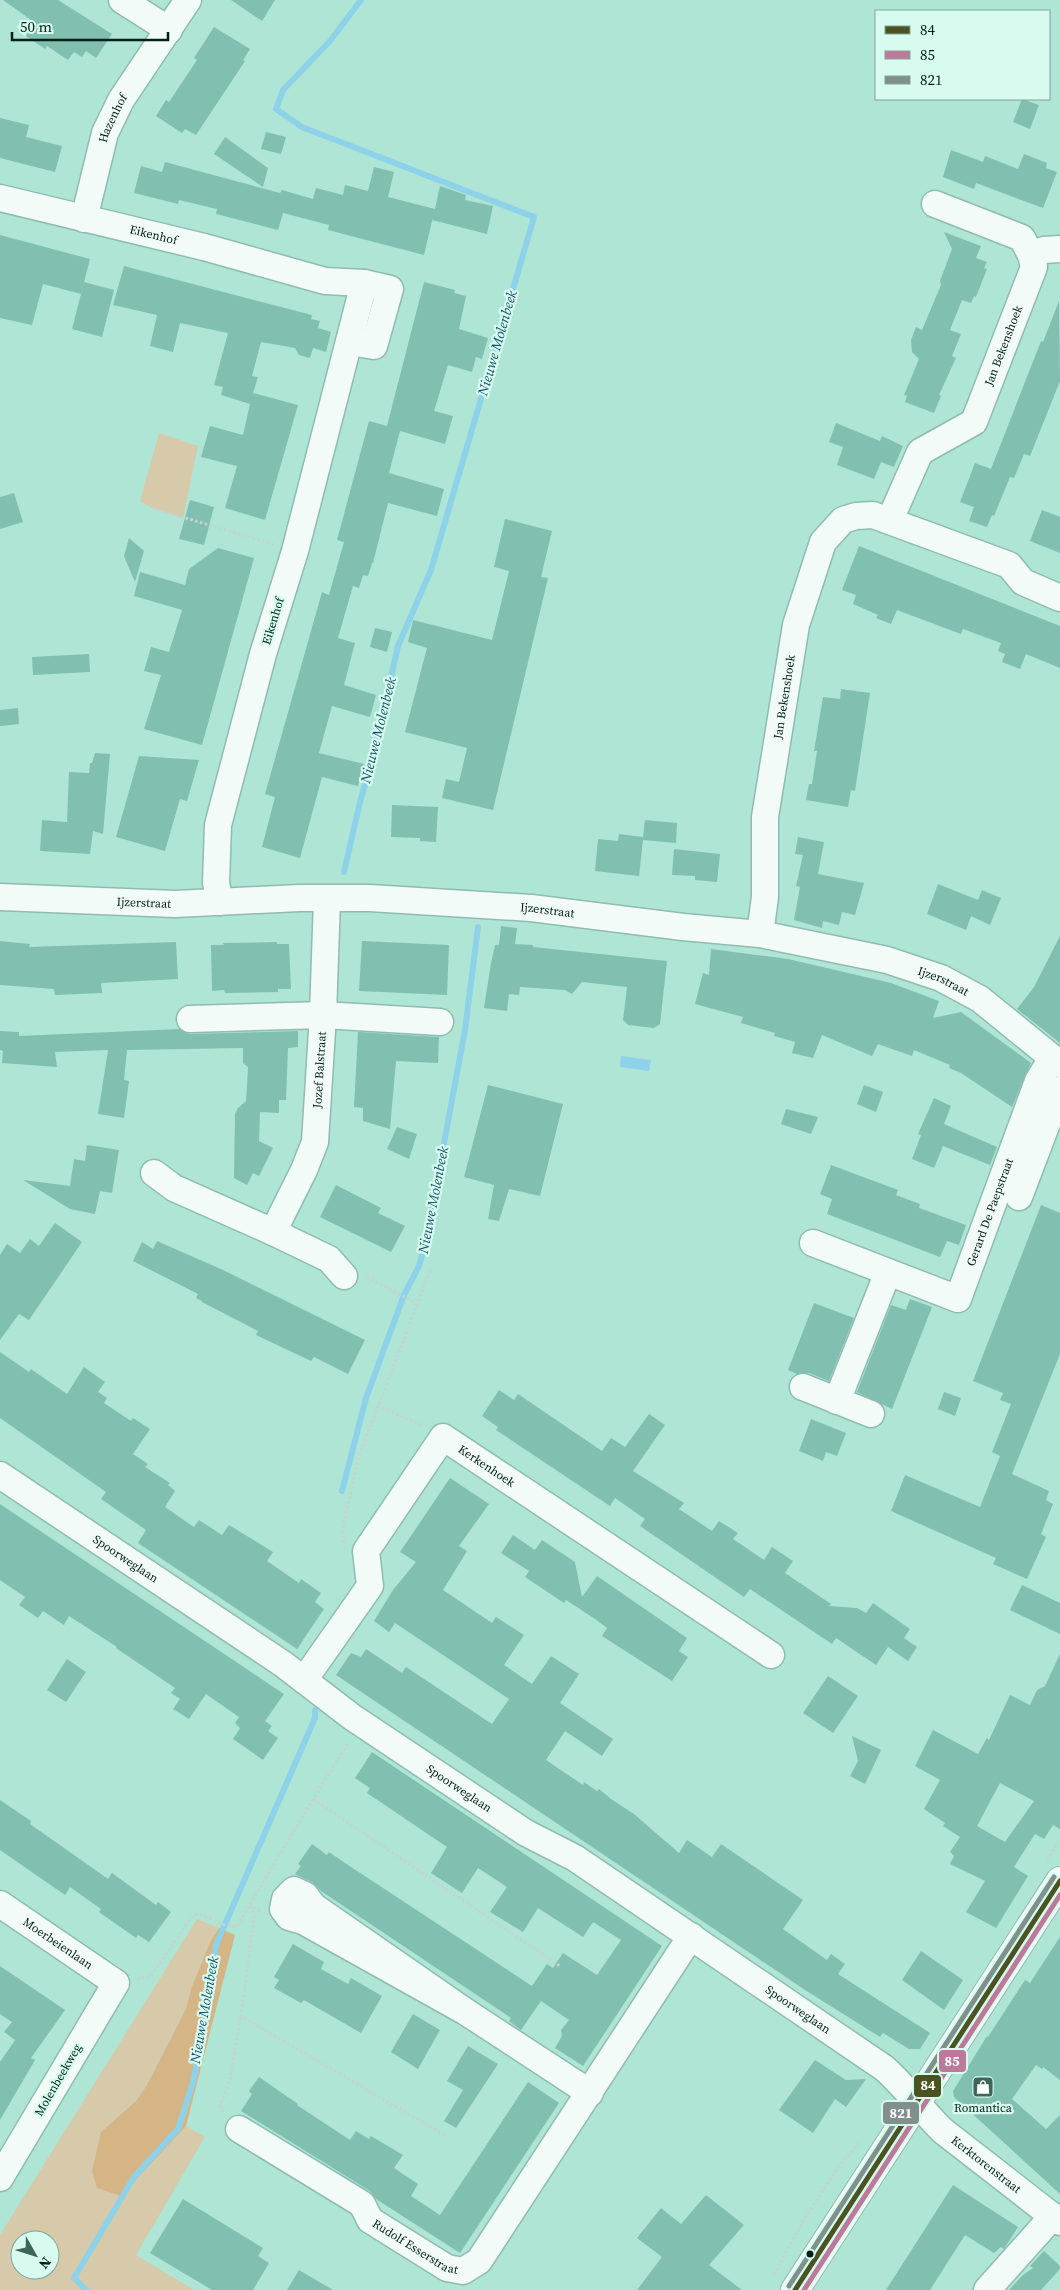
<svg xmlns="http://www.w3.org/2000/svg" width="1060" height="2290" viewBox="0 0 1060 2290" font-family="'Source Serif 4',serif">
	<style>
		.green { fill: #d7caaa; fill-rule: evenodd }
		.forest { fill: #d5b585 }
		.water { fill: #8ed2e9 }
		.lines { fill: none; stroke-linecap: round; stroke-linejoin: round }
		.stream { stroke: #8ed2e9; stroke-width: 6 }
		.building { fill: #81c0b1; fill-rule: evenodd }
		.minor-casing { stroke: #8fbcb0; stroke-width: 29 }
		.major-casing { stroke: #8fbcb0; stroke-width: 30 }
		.path { stroke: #c4d5d0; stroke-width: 3; stroke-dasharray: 2.5 2.5; stroke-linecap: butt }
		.minor { stroke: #f3fbf9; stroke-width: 26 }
		.major { stroke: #f3fbf9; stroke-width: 28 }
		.bus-1-casing { stroke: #d7fcef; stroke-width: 9 }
		.bus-2-casing { stroke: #d7fcef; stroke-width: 9 }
		.bus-3-casing { stroke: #d7fcef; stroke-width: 9 }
		.bus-1 { stroke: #4a5321; stroke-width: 5 }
		.bus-2 { stroke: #bd789a; stroke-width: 5 }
		.bus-3 { stroke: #80908c; stroke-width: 5 }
		.bus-dot { fill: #002018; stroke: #d7fcef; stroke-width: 2 }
		.labels { text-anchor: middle; stroke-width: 4.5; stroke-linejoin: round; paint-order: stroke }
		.street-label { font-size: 12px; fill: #002018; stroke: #d7fcef }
		.poi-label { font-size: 12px; fill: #002018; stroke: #d7fcef }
		.water-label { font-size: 14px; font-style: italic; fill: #18526d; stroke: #d7fcef }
		.line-badge { stroke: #d7fcef; stroke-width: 2 }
		.badge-label { font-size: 14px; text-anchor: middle; font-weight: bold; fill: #fff }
	</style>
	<rect width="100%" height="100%" fill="#aee5d5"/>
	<g class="green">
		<path d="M159,433l39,13 -15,72 -31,-10 -12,-7z"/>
		<path d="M197,1919l22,9 -9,14 -19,47 -5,20 -39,76 -11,16 -35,31 20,64 65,-70 19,11 -69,118 58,35h-194v-55zM20,2240h30v30h-30z"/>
	</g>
	<path class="forest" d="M219,1928l16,7 -49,191 -65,70 -24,-8 -5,-17 9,-39 35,-31 11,-16 39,-76 5,-20 19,-47z"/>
	<path class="water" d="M621,1056l30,4 -2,11 -29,-4z"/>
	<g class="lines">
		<g class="stream">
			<path d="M344,872l16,-70 17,-61 21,-95 33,-76 103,-353 -232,-90 -26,-18 7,-19 47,-49 31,-41"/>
			<path d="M342,1491l24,-93 38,-103 15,-29 8,-31 38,-205 13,-103"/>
			<path d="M86,2290l-12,-12 60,-101 44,-48 14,-43 10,-47 14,-94 99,-227v-8"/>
		</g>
	</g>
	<g class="building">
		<path d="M3,0h55l54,34 -16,24 -10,-7 -4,6 -8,-5 -6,8 -21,-14 -2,3 -19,-13 8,-14z"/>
		<path d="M231,0h44l-13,21z"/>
		<path d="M214,27l36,22 -7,11 2,1 -49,74 -11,-6 -3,4 -26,-17 10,-16 3,2 28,-42 -3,-2z"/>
		<path d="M1022,99l17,6 -9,24 -17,-7z"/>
		<path d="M0,118l29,7 -3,12 36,9 -7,26 -55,-14z"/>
		<path d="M266,132l20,5 -5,17 -20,-5z"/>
		<path d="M225,137l43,31 -5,19 -49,-33z"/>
		<path d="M951,150l32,12 2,-6 33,13 6,-15 23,9 -1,5 11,4 -14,36 -67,-25 -2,6 -31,-12z"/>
		<path d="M165,162l115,31 2,-3 31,9 3,-11 27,7 2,-10 23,6 6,-24 20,5 -6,25 47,12 5,-23 26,9 -1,5 28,6 -6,28 -55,-14 1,-3 -9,38 -96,-25 1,-5 -46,-12 -5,17 -62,-16 1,-5 -38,-9 -1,4 -44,-11 7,-27 21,6z"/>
		<path d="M944,232l37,14 -5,12 11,4 -3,6 3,1 -11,28 -2,-1 -3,7 -9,-3 -12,30 11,4 -9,22 4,2 -17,37 2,1 -7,17 -29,-11 2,-6 -3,-1 15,-36 -7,-7 -1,-12 5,-13 6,3 19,-45 -1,-4 12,-32z"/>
		<path d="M0,235l90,24 -9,35 -38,-10 -11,41 -32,-7z"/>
		<path d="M124,266l188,49 -1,4 9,2 -2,7 13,4 -5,20 -13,-4 -3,10 -11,-3 -4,-7 -34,-6 -9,34 6,1 -5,16 45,12 -33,115 -40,-12 12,-42 -36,-9 9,-31 33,9 7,-31 -29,-9 2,-8 -9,-2 14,-52 -48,-10 -7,29 -23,-6 7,-31 -44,-10z"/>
		<path d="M84,282l30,8 -12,47 -30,-8z"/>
		<path d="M424,282l31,8 -1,3 12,3 -7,33 29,9 -6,21 -6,-2 -4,15 -24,-7 -14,46 19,5 -8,28 -45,-13 -11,42 55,16 -7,27 -49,-13 -15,60h-1l-4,13 -5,-1 -4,13 -6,-2 -15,52 17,5 -11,42 32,10 -6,22 -38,-11 -13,47 45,11 -6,22 -36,-9 -22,81 -38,-11 13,-50 -10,-3 57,-202 7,3 15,-53 -7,-2 32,-119 18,5z"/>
		<path d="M1059,301l1,80 -30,75 -6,-2 -10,24 -4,-1 -16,39 -2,-1 -5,12 -18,-6 5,-14 -14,-5 15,-39 16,6 50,-128 2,1z"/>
		<path d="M836,423l44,18 2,-5 21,10 -9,21 -13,-5 -7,17 -37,-14 6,-18 -14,-5z"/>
		<path d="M14,493l9,29 -23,7v-32z"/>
		<path d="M190,500l24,7 -10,38 -25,-6z"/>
		<path d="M1042,510l18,7v36l-30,-12z"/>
		<path d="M505,519l47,12 -11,46 7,1 -55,232 -51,-12 4,-19 13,3 8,-34 -62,-16 22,-84 -19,-6 5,-22 79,20 17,-69 -15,-4z"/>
		<path d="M129,538l15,13 -9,31 -11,-26z"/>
		<path d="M859,546l201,80v42l-34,-14 -6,15 -18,-7 3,-8 -7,-3 3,-8 -38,-14 -2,5 -64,-24 -6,14 -15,-6 2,-3 -25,-11 3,-9 -14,-5z"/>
		<path d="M218,548l36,10 -52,187 -58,-16 17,-54 -17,-4 7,-24 18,5 13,-42 -48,-14 6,-24 45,13 4,-16z"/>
		<path d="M375,628l17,4 -5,20 -17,-5z"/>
		<path d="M89,654l1,18 -57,3 -1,-18z"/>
		<path d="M841,689l29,4 -15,98 -4,-1 -3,17 -42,-7 3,-16h3l5,-33h-3l9,-54 17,2z"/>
		<path d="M18,708l1,16 -19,2v-16z"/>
		<path d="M95,753l15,1 -7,80 -10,-3 -3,23 -50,-3 2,-31 25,2 2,-50 20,1 1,-10h2z"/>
		<path d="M139,756l60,4 -12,41 -7,-2 -15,52 -49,-14z"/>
		<path d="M392,805l46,2 -2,35 -16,-1v-3l-29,-1z"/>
		<path d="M645,820l32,3 -1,20 -33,-3 -4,36 -44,-5 3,-32 20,2 1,-7 24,3z"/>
		<path d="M798,837l26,5 -6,32 46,9 -9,32 -13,-3 -3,13 -16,-4 -1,7 -28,-8 6,-33 -4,-1 7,-31 -8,-1z"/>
		<path d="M674,849l46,5 -3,28 -22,-2v-4l-23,-1z"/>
		<path d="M938,884l40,16 4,-10 19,8 -11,27 -19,-9 -5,14 -39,-16z"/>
		<path d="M501,926l16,2 -2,16 18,1v2l134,14 -7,63 -6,4 -26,-3 -5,-5 4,-33 -45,-5 -10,12 -7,-4 -45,-3 -1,8 -10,-1 -2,17 -23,-3 7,-45 4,-18h4z"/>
		<path d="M1060,936v107l-43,-34 17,-22z"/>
		<path d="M0,941l30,3 -1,3 147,-5 2,37 -77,4 1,10 -47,2 -1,-6 -54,-4z"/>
		<path d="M362,941l87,4 -2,50 -88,-4z"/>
		<path d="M277,942v2h12l2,45h-13v3l-53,1 -1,-3 -12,1 -1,-46h13l-1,-2z"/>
		<path d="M711,949l77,10 103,24 48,18 -6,17 28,-6 70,51 -19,44 -51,-34 -12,-5 1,-3 -36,-15 -2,6 -34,-12 -6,12 -50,-21 -9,23 -21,-5 3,-11 -21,-6 1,-3 -34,-10 2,-6 -48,-13 8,-31 6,2z"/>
		<path d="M180,1029l10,5 108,-3v16l-10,1 -2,52h-7v13l-19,-1 -1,29 14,7 -14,28 -6,-3 -6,12 -13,-7 1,-64 3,-6 8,-7 1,-15 1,-19 -5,-4v-15l-116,2 -3,30 5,1 -5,37 -26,-4 10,-64 -53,2 2,15 -55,-4 1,-12 -3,-1v-19l19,1v4z"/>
		<path d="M358,1032l81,5 -1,26 -42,-2 -6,68 -27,-8v-13l-9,-1z"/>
		<path d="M488,1085l75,19 -23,92 -31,-7 -10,32 -11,-2 6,-34 -30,-8z"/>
		<path d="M864,1085l19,7 -7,20 -19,-8z"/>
		<path d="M934,1098l17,8 -7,18 53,23 -7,18 -47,-19 -9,22 -22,-9 9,-24 -3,-1z"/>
		<path d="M786,1109l32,8 -7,17 -30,-10z"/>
		<path d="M397,1127l20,7 -8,25 -22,-10z"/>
		<path d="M87,1145l32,5 -7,43 -12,-2 -5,23 -25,-5 -47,-29 47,6 4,-27 11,2z"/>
		<path d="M831,1165l67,25 -2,5 24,9 -1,4 47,17 -7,20 -12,-4 -7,16 -113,-43 5,-15 -12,-5z"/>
		<path d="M336,1185l45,23 -3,5 27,13 -14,26 -71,-35z"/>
		<path d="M1041,1205l19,8v141l-48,120 37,17 -3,9 7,4 -12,30 5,3 -19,42 -34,-15 3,-6 -105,-47 14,-36 75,32 20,-51 -8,-4 19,-48 -11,-4 3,-7 -30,-12z"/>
		<path d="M55,1223l27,19 -53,78 -10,-6 -19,26v-85l7,-11 13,9 10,-14 9,7z"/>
		<path d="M157,1241l66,29 142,70 -17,34 -34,-17 -3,4 -55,-26 2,-4 -56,-29v-1l-6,-3 2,-4 -65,-33 9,-19 11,7z"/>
		<path d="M910,1299l22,8 -40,102 -35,-17 34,-87 15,5z"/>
		<path d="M814,1303l40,15 -25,63 -20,-8 -12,1 -9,-4z"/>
		<path d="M0,1352l29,20 2,-3 36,25 17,-27 21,15 -7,10 9,6 -3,5 27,18 2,-3 17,11 -17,25 15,10 -3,3 25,16 -2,2 7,6 -10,16 29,20 5,-7 23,15 7,-10 44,27 -6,9 32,22 2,-4 20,14 -6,9 9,7 -27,40 -159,-106 8,-13 -45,-31 5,-7 -106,-74z"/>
		<path d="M499,1390l15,10 4,-6 84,57 9,-13 14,9 24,-33 16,11 -32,46 51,32 -5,6 33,22 7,-10 19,12 -5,6 31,21 8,-13 21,14 -8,12 46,31 -2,2 28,2 9,5 7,-10 37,26 -6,9 13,9 -9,14 -20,-14 -12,18 -40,-27 -4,6 -82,-55 -6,8 -104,-71 5,-7 -30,-21 -5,8 -114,-76 2,-3 -16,-11z"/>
		<path d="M944,1392l17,6 -6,18 -17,-7z"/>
		<path d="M811,1419l35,14 -9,23 -11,-4 -3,9 -24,-10z"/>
		<path d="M450,1478l39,26 -30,42 8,5 -24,39 49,33 4,-6 28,18 -20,30 28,19 19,-28 28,18 -19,29 53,36 -11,17 -37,-25 -19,29 37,25 1,-3 13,9 2,-2 12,10 23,15 45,39 8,-13 25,17 9,-13 82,56 -20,29 44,31 4,-6 14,10 -7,10 92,59 -10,16h-11l-26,-16 -3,4 -75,-47 -469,-315 15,-22 10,4 5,-8 36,24 4,-6 86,57 17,-25 -114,-76 -6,9 -15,-11 19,-31 23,-28 -16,-10z"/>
		<path d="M0,1504l284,190 -19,27 7,5 -4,5 10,7 -15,22 -30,-21 7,-11 -5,-5 4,-6 -33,-23 -17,25 -16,-10 7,-10 -9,-6 4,-5 -59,-40 1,-1 -48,-31 -5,9 -21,-14 -5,7 -19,-13 6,-8 -25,-17z"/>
		<path d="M513,1535l22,15 7,-10 33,22 7,35 15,-21 90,62 -8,13 9,6 -16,24 -70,-45 5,-8 -12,-9 -29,-19 -2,3 -39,-26 4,-6 -28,-18z"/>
		<path d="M1022,1585l38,18v31l-50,-24z"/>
		<path d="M1060,1654v175l-7,-4 -9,14 -9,-5 -21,33 14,9 -32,52 -30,-16 19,-31 -35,-17 4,-8 -4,-4 10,-15 -17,-11 2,-3 -21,-14 16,-29 -25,-14 18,-36 45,24 9,-16 2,2 21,-45 20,10 7,-15 8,-4zM1000,1783l34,18 -29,41 -28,-16z"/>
		<path d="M67,1659l19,13 -20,30 -19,-12z"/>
		<path d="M828,1676l30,20 -25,37 -30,-20z"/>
		<path d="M852,1736l29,14 -16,34 -15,-8 8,-15z"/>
		<path d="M372,1752l290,194 -79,120 -28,-18 7,-12 -1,-6 8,-10 -28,-19 -20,29 -12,-9 2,-3 -190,-127 -9,-9 -17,-8 6,-8 -3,-2 14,-20 15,11 2,-3 13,9 190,125 15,-22 6,4 10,-15 34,22 24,-35 -28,-18 -10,15 -45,-29 -15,24 -33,-20 17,-25 -29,-19 -16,25 -31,-20 16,-26 -80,-54 3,-5 -15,-10z"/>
		<path d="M0,1800l31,21 -1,3 78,55 4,-6 44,32 2,-3 13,10 -22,30 -11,-7 -2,3 -37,-26 2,-3 -31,-22 -5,8 -65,-45z"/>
		<path d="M1060,1937v143l-17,-13 -1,2 -6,-4 -24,34 34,30 14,-14v79l-106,-97 -1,-6 34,-55 1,1 37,-57 5,3z"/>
		<path d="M293,1944l31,18 -3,7 27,15 3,-6 31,18 -21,37 -57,-33 -3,3 -27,-15 5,-8 -5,-3z"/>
		<path d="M921,1951l42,29 -19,30 -42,-30z"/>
		<path d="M0,1966l65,44 -34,48 4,2 -35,60v-58l15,-22 -11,-8 8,-10 -12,-8z"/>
		<path d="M413,2014l27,16 -22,39 -27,-17z"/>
		<path d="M468,2046l30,18 -42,64 -12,-7 19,-31 -16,-9z"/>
		<path d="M815,2060l31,20 20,-1 -20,28 -11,-8 -22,34 -34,-23z"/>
		<path d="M259,2077l39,27 -1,1 53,35 6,-9 13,8 2,-3 32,19 -9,13 24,16 -7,12 29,19 88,-133 31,21 -99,150 -84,-54 -6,-8 -129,-80 11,-17 -3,-3z"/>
		<path d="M953,2185l65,42 -14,22 -3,-2 -7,6 -29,-18 -35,55h-44z"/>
		<path d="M706,2195l38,30 -35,40 33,25h-105l25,-33 -25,-19 24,-30 20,16z"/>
		<path d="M183,2199l80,49 -5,8 11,7 -16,27h-41l-62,-37z"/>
		<path d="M1044,2251l16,15v3l-19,21h-32l14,-15 10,-7 -3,-2z"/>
		<path d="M299,2270l34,20h-46z"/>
	</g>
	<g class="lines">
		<g class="minor-casing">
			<g id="minor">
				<path d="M122,0l47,30"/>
				<path id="s1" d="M0,198l204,49 121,34 39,2 -69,268 -32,103 -45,171 -2,58 4,19"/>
				<path d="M935,204l87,34 9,17 13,-5 16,-1"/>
				<path id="s2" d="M84,219l21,-86 16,-33 67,-100"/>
				<path d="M350,342l24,4 16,-57 -26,-6"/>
				<path id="s3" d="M890,520l30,-68 54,-30 60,-155 -3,-12"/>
				<path id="s4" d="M0,897l175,7 124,-6h71l161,10 152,19 77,7 127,26 54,18 39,21 80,65"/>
				<path id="s5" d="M760,934l5,-37v-80l31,-192 27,-83 20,-22 13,-4 17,-1 136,50 14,17 37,16"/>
				<path d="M190,1019l133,-4 117,7"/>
				<path id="s6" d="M154,1173l20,15 99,44 31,-62 11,-28 8,-127 4,-116"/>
				<path d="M1019,1197l41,-108"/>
				<path d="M273,1232l56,27 15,17"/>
				<path id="s7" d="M813,1243l145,56 80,-218 14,-23"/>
				<path d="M803,1387l68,27"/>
				<path d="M837,1401l51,-129"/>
				<path id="s8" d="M0,1475l283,189 69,53 174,116 49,25 309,210c22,19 38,43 59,63l117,91"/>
				<path id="s9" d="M304,1680l66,-94 -4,-35 77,-114 328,218"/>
				<path id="s10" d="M0,1904l116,79 -116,195"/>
				<path d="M466,2012l-163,-91 -14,-4 -6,-8 2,-10 9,-9 11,5 8,11 153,106 124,81"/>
				<path id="s11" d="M239,2129l123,75 8,16 77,48 16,3 16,-10 212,-325"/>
				<path d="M987,2290l66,-74"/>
			</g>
		</g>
		<g class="major-casing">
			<path id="major" d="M795,2290l265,-409"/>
		</g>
		<g class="path">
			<path d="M152,508l121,36"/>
			<path d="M367,1277l49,26"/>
			<path d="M378,1406l44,19"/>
			<path d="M344,1543l-2,-11 16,-73 73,-191"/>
			<path d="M313,1799l247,167"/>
			<path d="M1047,1860l13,-21"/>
			<path d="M260,1911l-9,-5 3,11 -13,99 205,120"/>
			<path d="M137,1979l14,-3 39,-57 6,-5c15,1 26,15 41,12l76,-127 36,-57"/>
			<path d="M223,2112l-3,-6 10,-26 11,-64"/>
			<path d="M774,2275c23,-45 52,-96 86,-133"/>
		</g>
		<use href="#minor" class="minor"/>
		<use href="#major" class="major"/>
		<g class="bus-1-casing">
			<path id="bus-1" d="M795,2290l265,-409"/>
		</g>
		<g class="bus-2-casing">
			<path id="bus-2" d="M804,2290l256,-395"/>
		</g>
		<g class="bus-3-casing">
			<path id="bus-3" d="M789,2286l265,-409"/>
		</g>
		<use href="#bus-1" class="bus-1"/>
		<use href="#bus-2" class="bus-2"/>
		<use href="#bus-3" class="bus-3"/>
	</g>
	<defs>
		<g id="shop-square" transform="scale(1.125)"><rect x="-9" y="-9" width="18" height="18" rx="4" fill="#3d655a" stroke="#d7fcef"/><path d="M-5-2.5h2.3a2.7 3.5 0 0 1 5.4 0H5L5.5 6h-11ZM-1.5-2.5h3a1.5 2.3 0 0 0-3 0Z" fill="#fff"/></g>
	</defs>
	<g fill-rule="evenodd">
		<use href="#shop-square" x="983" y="2087"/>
	</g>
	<circle class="bus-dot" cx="810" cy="2254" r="4.5"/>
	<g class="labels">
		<g class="street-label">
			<text dy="4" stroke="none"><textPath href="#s2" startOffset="105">Hazenhof</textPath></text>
			<text dy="4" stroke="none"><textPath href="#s1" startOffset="158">Eikenhof</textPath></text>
			<text dy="4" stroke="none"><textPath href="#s3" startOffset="218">Jan Bekenshoek</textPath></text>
			<text transform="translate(273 621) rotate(-73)" y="4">Eikenhof</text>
			<text dy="4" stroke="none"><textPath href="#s5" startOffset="239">Jan Bekenshoek</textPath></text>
			<text dy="4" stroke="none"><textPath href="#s4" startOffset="144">Ijzerstraat</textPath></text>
			<text dy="4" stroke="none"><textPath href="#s4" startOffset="548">Ijzerstraat</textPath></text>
			<text dy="4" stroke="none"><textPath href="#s4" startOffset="952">Ijzerstraat</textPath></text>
			<text dy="4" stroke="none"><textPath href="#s6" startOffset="305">Jozef Balstraat</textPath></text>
			<text dy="4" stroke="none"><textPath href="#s7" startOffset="248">Gerard De Paepstraat</textPath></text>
			<text dy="4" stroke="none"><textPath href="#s9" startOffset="340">Kerkenhoek</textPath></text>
			<text dy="4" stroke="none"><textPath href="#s8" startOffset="151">Spoorweglaan</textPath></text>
			<text dy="4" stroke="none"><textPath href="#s8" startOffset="556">Spoorweglaan</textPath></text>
			<text dy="4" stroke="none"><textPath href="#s10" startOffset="70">Moerbeienlaan</textPath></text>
			<text dy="4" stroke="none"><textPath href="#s8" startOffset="961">Spoorweglaan</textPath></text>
			<text transform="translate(58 2080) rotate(-60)" y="4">Molenbeekweg</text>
			<text dy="4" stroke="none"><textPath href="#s8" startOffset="1206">Kerktorenstraat</textPath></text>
			<text dy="4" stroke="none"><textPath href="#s11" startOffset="215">Rudolf Esserstraat</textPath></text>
		</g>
		<g class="poi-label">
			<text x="983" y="2112">Romantica</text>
		</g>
		<g class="water-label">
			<text transform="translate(497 343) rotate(-74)" y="5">Nieuwe Molenbeek</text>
			<text transform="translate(378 730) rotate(-76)" y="5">Nieuwe Molenbeek</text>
			<text transform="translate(433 1200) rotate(-79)" y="5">Nieuwe Molenbeek</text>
			<text transform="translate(204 2010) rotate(-80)" y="5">Nieuwe Molenbeek</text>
		</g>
	</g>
	<g class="line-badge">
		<rect x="938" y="2049" width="29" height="24" rx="5" fill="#bd789a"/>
		<rect x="913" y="2074" width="29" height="24" rx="5" fill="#4a5321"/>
		<rect x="882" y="2101" width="38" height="24" rx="5" fill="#80908c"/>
	</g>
	<g class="badge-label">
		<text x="952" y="2066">85</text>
		<text x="928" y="2090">84</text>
		<text x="901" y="2118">821</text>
	</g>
	<rect x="875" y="10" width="175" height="90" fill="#d7fcef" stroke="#81a499"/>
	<rect x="885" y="26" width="25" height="8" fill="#4a5321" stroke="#81a499"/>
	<text x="920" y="35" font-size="15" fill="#002018">84</text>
	<rect x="885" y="51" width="25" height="8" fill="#bd789a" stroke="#81a499"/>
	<text x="920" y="60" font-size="15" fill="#002018">85</text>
	<rect x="885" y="76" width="25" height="8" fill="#80908c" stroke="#81a499"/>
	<text x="920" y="85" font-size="15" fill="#002018">821</text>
	<g transform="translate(35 2255) rotate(129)"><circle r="24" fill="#d7fcef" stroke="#81a499"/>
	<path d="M0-4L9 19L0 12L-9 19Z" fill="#3d655a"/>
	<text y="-8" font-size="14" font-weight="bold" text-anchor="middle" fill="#002018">N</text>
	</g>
	<path d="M12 32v8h156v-8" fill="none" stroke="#002018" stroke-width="2.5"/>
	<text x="20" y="32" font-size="15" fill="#002018" stroke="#d7fcef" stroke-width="4" paint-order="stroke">50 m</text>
</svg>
